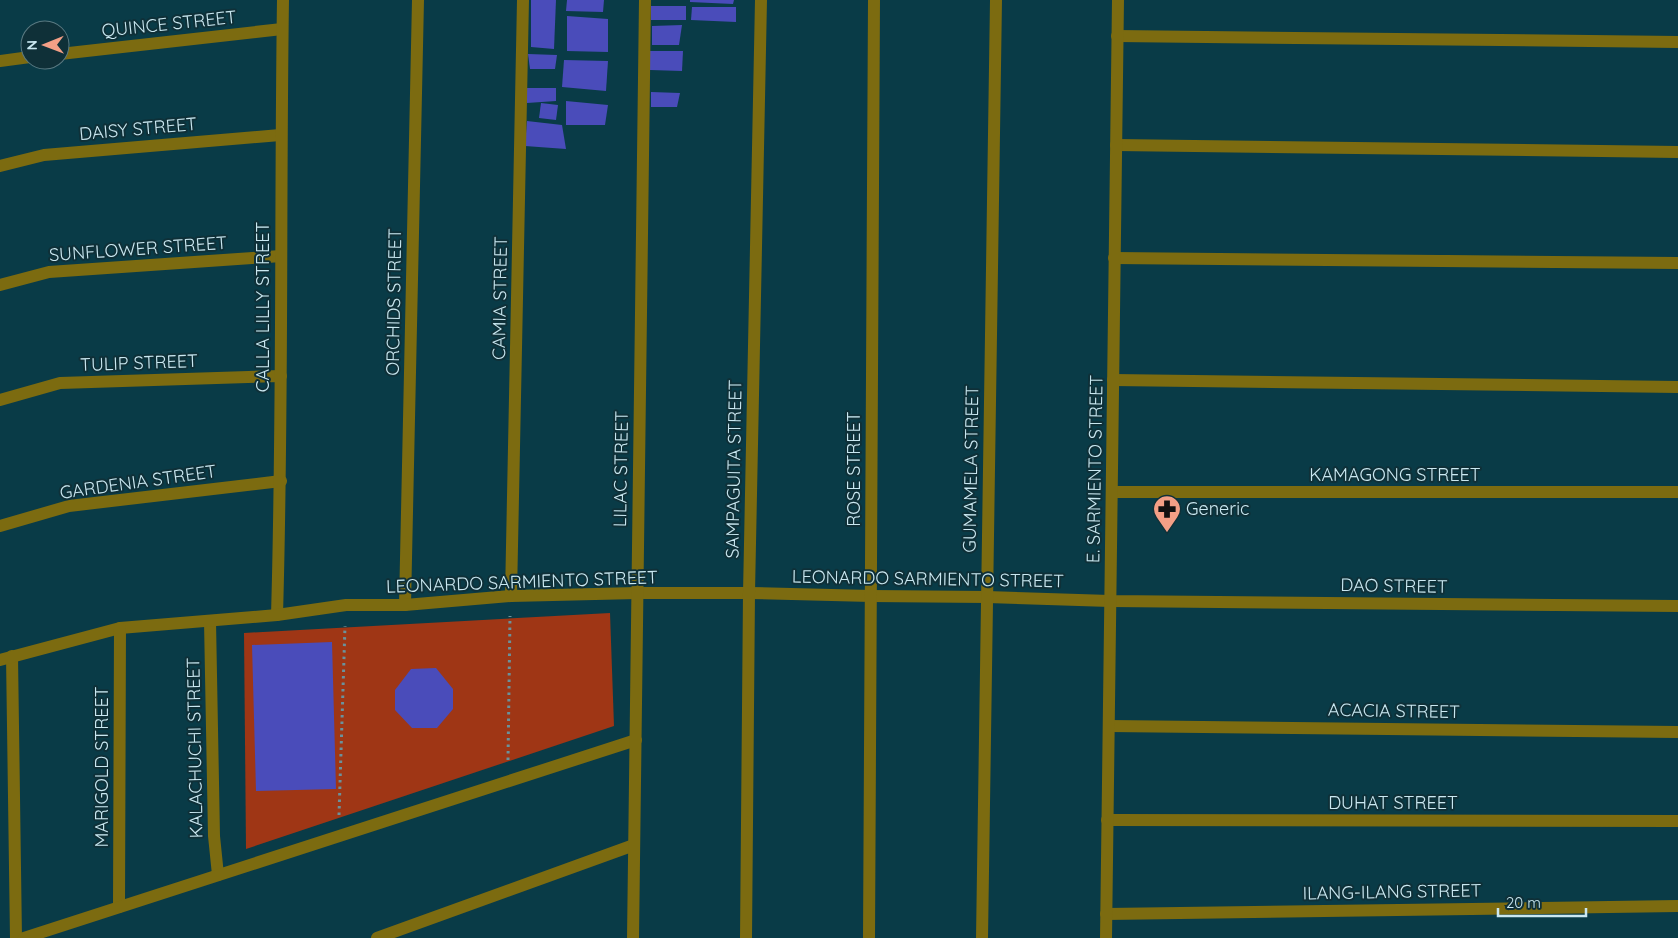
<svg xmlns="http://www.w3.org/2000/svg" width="1678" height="938" viewBox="0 0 1678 938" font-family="Quicksand,sans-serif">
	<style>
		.green { fill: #9f3615 }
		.building { fill: #4a4cba }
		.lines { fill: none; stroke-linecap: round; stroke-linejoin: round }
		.path { stroke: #6a929c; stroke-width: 3; stroke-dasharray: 2.5 4; stroke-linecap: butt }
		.minor { stroke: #7c6b10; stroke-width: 12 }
		.labels { text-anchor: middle; stroke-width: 4; stroke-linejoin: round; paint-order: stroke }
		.street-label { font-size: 18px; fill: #cae8f1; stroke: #0f3038 }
		.poi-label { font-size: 18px; fill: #cae8f1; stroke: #0f3038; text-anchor: start }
	</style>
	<rect width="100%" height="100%" fill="#093b47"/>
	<path class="green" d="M610,613l4,113 -368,123 -2,-216z"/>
	<g class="building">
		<path d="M531,0h25l-2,49 -23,-2z"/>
		<path d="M567,0h37l-1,12 -37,-1z"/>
		<path d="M690,0h44l-1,4 -43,-2z"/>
		<rect x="651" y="6" width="35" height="14"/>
		<path d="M692,7h44v15l-45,-2z"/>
		<path d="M567,16l41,3v33l-41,-1z"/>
		<path d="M682,25l-3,20h-27v-19z"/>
		<path d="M650,51h33l-1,20 -32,-1z"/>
		<path d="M528,54l29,1 -2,14h-25z"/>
		<path d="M564,60l44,1 -2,30 -44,-4z"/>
		<path d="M527,88h29v13l-29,2z"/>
		<path d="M651,92l29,1 -3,14h-26z"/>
		<path d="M566,101l42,4 -3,20h-39z"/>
		<path d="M541,103l17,2 -2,15 -17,-2z"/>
		<path d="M527,121l35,4 4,24 -41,-3z"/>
		<path d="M332,642l4,147 -80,2 -4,-146z"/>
		<path d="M436,668l17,21v20l-16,19h-25l-17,-18v-20l16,-21z"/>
	</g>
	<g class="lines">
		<g class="path">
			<path d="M508,760l2,-144"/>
			<path d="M339,815l6,-189"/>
		</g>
		<g class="minor">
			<path d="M1117,36l561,6"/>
			<path d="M60,54l222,-25"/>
			<path d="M0,61l30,-4"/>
			<path d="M1116,145l562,7"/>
			<path d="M0,166l44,-11 236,-20"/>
			<path d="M1114,258l564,5"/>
			<path d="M0,285l49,-13 232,-16"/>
			<path d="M1113,380l565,7"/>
			<path d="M0,400l60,-17 221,-7"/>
			<path d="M1112,492h566"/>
			<path d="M0,526l69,-20 212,-25"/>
			<path d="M511,596l12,-596"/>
			<path d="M405,605l13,-605"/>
			<path d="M277,615c6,-205 3,-410 6,-615"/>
			<path d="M210,621l4,215 4,39"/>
			<path d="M12,656l4,282"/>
			<path d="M0,660l120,-32 157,-13 69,-10h59l106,-9 126,-3h112l122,3 116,1 123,4 568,5"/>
			<path d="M1109,726l569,6"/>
			<path d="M1107,820l571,1"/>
			<path d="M119,907l1,-279"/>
			<path d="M1106,914l572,-8"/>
			<path d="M24,938l612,-198"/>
			<path d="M377,938l257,-93"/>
			<path d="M633,938l12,-938"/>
			<path d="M746,938l3,-345 12,-593"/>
			<path d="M869,938l5,-938"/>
			<path d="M982,938l14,-938"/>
			<path d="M1106,938l12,-938"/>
		</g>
	</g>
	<defs>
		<g id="pharmacy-pin" transform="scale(1.4375)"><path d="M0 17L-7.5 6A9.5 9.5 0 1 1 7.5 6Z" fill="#f39f86" stroke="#0f3038"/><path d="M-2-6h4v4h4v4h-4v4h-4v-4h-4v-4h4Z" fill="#111"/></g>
	</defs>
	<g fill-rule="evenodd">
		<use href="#pharmacy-pin" x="1167" y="509"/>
	</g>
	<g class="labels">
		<g class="street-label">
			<text transform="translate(169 24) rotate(-6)" y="6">QUINCE STREET</text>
			<text transform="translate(138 129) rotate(-5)" y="6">DAISY STREET</text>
			<text transform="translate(138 249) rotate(-4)" y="6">SUNFLOWER STREET</text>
			<text transform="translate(500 298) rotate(-89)" y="6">CAMIA STREET</text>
			<text transform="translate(394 302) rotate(-89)" y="6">ORCHIDS STREET</text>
			<text transform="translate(263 307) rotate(-90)" y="6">CALLA LILLY STREET</text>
			<text transform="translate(139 363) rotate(-2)" y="6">TULIP STREET</text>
			<text transform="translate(621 469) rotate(-89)" y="6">LILAC STREET</text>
			<text transform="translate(734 469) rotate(-89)" y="6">SAMPAGUITA STREET</text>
			<text transform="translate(854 469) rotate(-90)" y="6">ROSE STREET</text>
			<text transform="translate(971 469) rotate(-89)" y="6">GUMAMELA STREET</text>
			<text transform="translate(1095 469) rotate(-89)" y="6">E. SARMIENTO STREET</text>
			<text x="1395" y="481">KAMAGONG STREET</text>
			<text transform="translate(138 482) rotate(-8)" y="6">GARDENIA STREET</text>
			<text transform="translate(928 579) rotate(1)" y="6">LEONARDO SARMIENTO STREET</text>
			<text transform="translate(522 582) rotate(-2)" y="6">LEONARDO SARMIENTO STREET</text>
			<text transform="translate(1394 586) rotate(1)" y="6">DAO STREET</text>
			<text transform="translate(1394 711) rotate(1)" y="6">ACACIA STREET</text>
			<text transform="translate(195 748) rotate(-91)" y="6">KALACHUCHI STREET</text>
			<text transform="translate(102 767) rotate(-90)" y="6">MARIGOLD STREET</text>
			<text x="1393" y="809">DUHAT STREET</text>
			<text transform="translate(1392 892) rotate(-1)" y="6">ILANG-ILANG STREET</text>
		</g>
		<g class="poi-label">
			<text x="1186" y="515">Generic</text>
		</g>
	</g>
	<g transform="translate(45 45) rotate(269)"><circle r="24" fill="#0f3038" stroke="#5a7a82"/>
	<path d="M0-4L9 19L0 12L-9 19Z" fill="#f39f86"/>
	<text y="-8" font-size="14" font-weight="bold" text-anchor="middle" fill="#cae8f1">N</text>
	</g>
	<path d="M1498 908v8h88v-8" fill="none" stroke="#cae8f1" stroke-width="2.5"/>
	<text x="1506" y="908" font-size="15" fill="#cae8f1" stroke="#0f3038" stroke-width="4" paint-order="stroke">20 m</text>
</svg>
